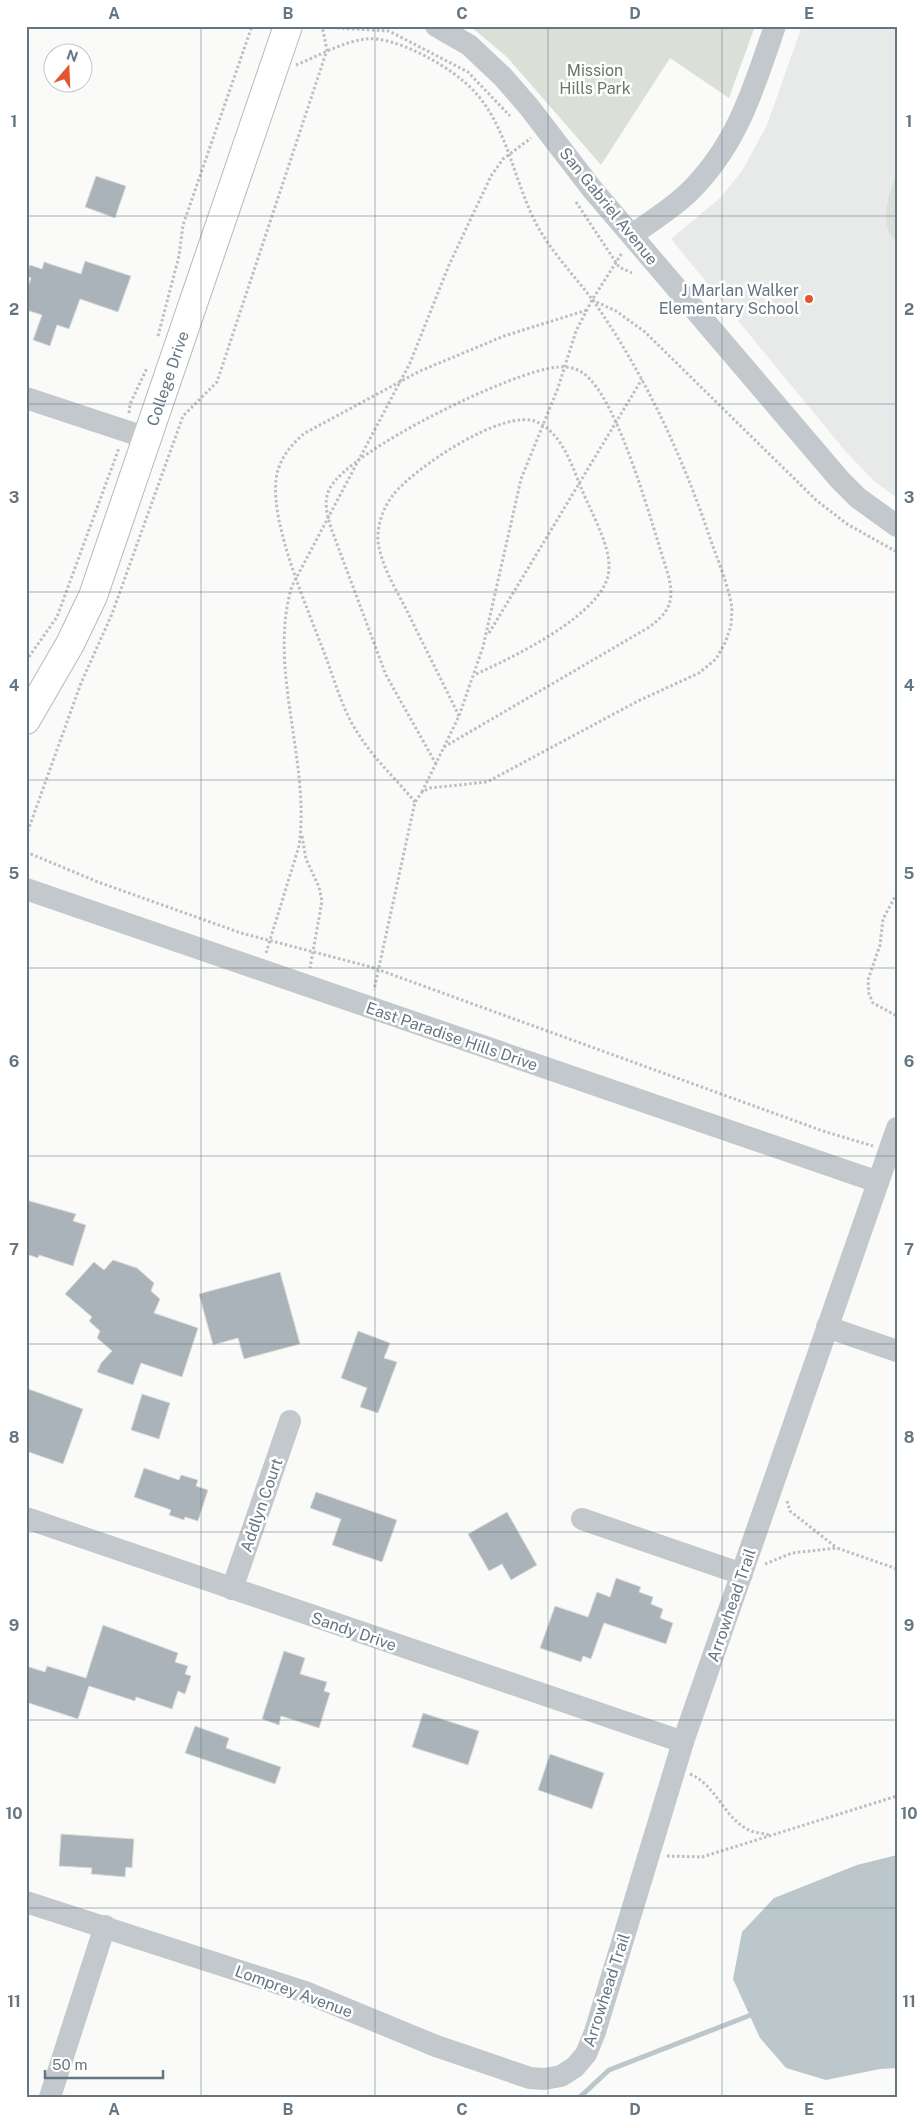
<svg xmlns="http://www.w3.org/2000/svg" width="923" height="2123" viewBox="0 0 923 2123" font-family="'Public Sans',sans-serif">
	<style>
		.built { fill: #e8e9e9 }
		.green { fill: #dadfd7 }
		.water { fill: #bbc7cb }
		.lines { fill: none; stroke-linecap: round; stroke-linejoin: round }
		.stream { stroke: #bbc7cb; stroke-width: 5 }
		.building { fill: #aab3b9; stroke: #dcdcda }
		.major-casing { stroke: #b5babe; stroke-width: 30 }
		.path { stroke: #bbbfc2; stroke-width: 3; stroke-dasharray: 2.5 2.5; stroke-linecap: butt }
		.minor { stroke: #c3c8cc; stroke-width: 22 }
		.major { stroke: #fff; stroke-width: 28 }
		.grid { fill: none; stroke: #657683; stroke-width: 1; stroke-opacity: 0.55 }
		.poi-dot { fill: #e4572e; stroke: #fff; stroke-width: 2 }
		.labels { text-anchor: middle; stroke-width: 5; stroke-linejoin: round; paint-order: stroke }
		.park-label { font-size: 16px; fill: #687a64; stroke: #fff }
		.street-label { font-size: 16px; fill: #657683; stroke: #fff }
		.poi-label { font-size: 16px; fill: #657683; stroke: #fff; text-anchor: end }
		.neatline { fill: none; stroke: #657683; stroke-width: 2 }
		.grid-label { font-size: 16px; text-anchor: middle; font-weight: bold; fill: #657683 }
	</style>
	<rect width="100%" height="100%" fill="#fafaf8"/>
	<path class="built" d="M802,26h95v472l-23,-17 -28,-29 -175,-213 49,-41 22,-27 25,-46z"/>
	<g class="green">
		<path d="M470,26h285l-26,72 -59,-40 -69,107 -94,-108z"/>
		<path d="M897,173v69c-20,-16 -8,-49 0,-69z"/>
	</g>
	<path class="water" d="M897,1855v213l-17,1 -54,11 -40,-12 -26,-30 -27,-59 9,-47 32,-34 83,-33z"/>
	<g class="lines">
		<path class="stream" d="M580,2097l29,-27 147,-57"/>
	</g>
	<g class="building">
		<path d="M96,176l30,10 -11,32 -30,-11z"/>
		<path d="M85,261l46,15 -13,36 -38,-13 -11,30 -12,-4 -7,21 -17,-6 9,-25 -16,-5v-17l5,-15 -5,-2 4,-11 12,4 2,-7 37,12z"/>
		<path d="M26,1200l50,14 -3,7 13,4 -13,41 -34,-11 -1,3 -12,-4z"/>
		<path d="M113,1260l24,8 17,15 -3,8 9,8 -6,14 44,15 -16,49 -41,-14 -8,22 -36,-13 4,-9 11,-12 -15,-13 3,-7 -11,-10 3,-4 -27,-23 29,-32 10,8z"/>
		<path d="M280,1272l20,72 -56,15 -6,-21 -25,7 -14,-51z"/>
		<path d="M358,1331l32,12 -6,15 13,4 -19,51 -18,-6 7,-19 -26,-10z"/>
		<path d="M26,1388l57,21 -20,55 -37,-13z"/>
		<path d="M142,1394l28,9 -11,36 -28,-9z"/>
		<path d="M144,1468l35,12 2,-5 17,5 -2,6 12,4 -10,31 -13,-4 -1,3 -15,-5 2,-5 -37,-13z"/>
		<path d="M316,1492l81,28 -15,42 -50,-17 9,-26 -31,-11z"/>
		<path d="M507,1512l30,53 -26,15 -9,-16 -13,7 -21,-37z"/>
		<path d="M616,1578l25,9 -2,5 14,5 -2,7 12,5 -3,9 13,5 -7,21 -62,-21 -13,36 -8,-3 -2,6 -41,-14 15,-42 33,11 9,-25 13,5z"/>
		<path d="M103,1625l75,28 -3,9 13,4 -3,8 6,2 -6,18 -7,-3 -6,18 -36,-12 -1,4 -46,-15 -11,33 -52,-17v-36l19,6 2,-6 39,12z"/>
		<path d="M284,1651l21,7 -5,16 27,8 -3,9 6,2 -11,35 -38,-12 -2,9 -17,-6z"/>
		<path d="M423,1713l56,18 -11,34 -56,-18z"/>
		<path d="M195,1726l34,12 -3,10 55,19 -6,17 -90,-31z"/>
		<path d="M550,1754l54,19 -12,36 -54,-19z"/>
		<path d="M61,1834l73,5 -2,29 -6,-1 -1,10 -34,-3 1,-6 -33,-2z"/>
	</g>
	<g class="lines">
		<g class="major-casing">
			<g id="major">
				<path id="s1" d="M26,720l44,-76 23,-48 195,-570"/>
			</g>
		</g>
		<g class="path">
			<path d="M322,27l67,4 79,41 42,44"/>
			<path d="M296,65c22,-9 46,-23 70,-26 27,-3 75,23 96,41 46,37 49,98 76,147 18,32 44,56 63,85 47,70 82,146 109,226 8,23 18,46 22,70l-1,18 -6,17 -9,16 -17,14 -61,28 -151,81 -57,6 -8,4 -7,10 -41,188"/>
			<path d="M576,202l43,65 13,6"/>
			<path d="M592,300l24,11 29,21 171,168 31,24 50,28"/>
			<path d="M158,336l21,-80 4,-31 69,-199"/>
			<path d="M129,413l1,-9 17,-36"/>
			<path d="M489,633l153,-254"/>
			<path d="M26,661l31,-44 62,-169"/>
			<path d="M459,716c-17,-35 -35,-70 -52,-105 -11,-22 -26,-45 -29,-70 -1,-16 5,-33 15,-46 20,-26 111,-88 144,-73 25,11 35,44 45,68 9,22 28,55 27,78 0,45 -100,91 -135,107"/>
			<path d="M436,764l-50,-89 -55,-147c-4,-14 -8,-27 -1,-40 20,-38 184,-118 228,-121 8,-1 18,1 25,6 36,25 70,156 85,201 7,27 2,39 -22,55l-202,118"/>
			<path d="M422,792l37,-76 24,-69 38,-168 37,-91 18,-57 16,-31 30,-47"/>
			<path d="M415,802c-18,-22 -41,-43 -56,-67 -16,-23 -24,-54 -34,-80 -17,-46 -54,-128 -49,-175 2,-19 14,-35 29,-47l115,-62 84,-35 83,-26"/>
			<path d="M26,836l55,-153 31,-69 71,-198 34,-34 110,-332 -5,-24"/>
			<path d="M302,836l4,23 13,28 3,14 -12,67"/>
			<path d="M26,852l72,30 143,51 130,34 452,164 50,15"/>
			<path d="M897,893l-14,26 -3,26 -12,35 1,14 4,9 24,13"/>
			<path d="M266,953l33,-107c12,-84 -32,-178 -7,-260l118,-223 39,-98 42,-89 12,-17 28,-21"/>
			<path d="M787,1501l3,10 47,37"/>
			<path d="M765,1564l27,-11 45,-5 60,21"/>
			<path d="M690,1774c26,11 33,42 57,55 6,4 16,4 23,6"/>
			<path d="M667,1856l35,1 195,-61"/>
		</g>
		<g class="minor">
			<path d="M436,26l33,19 34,32 26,30 63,82 248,291 18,18 39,28"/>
			<path d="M632,235c18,-13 39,-26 55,-41 50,-48 66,-104 88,-168"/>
			<path d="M26,398l121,40"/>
			<path d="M26,889l852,293"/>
			<path d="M827,1327l70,24"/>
			<path d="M26,1518l657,224"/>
			<path d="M582,1519l160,55"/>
			<path d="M232,1589l58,-168"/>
			<path d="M26,1902l279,90 131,54 94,32 14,1 17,-3 14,-9 11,-13 9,-22 88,-290 214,-614"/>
			<path d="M50,2097l55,-171"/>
		</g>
		<use href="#major" class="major"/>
	</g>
	<path class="grid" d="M201,26v2071M375,26v2071M548,26v2071M722,26v2071M26,216h871M26,404h871M26,592h871M26,780h871M26,968h871M26,1156h871M26,1344h871M26,1532h871M26,1720h871M26,1908h871"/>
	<circle class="poi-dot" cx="809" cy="299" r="5"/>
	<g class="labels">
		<g class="park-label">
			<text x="595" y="76">Mission<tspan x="595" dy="18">Hills Park</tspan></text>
		</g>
		<g class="street-label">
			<text transform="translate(609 206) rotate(51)" y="6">San Gabriel Avenue</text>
			<text dy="6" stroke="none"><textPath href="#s1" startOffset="371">College Drive</textPath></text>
			<text transform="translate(452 1036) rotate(19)" y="6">East Paradise Hills Drive</text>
			<text transform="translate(261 1505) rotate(-71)" y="6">Addlyn Court</text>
			<text transform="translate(731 1605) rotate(-71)" y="6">Arrowhead Trail</text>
			<text transform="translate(354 1631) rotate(19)" y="6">Sandy Drive</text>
			<text transform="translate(606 1990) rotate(-72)" y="6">Arrowhead Trail</text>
			<text transform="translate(294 1991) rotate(20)" y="6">Lomprey Avenue</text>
		</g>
		<g class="poi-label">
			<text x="799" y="296">J Marlan Walker<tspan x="799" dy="18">Elementary School</tspan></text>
		</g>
	</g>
	<rect width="923" height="2123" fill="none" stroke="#ffffff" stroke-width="55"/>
	<g transform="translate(68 68) rotate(19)"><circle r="24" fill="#ffffff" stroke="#c1c8cd"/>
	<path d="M0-4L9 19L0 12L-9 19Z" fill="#e4572e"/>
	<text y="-8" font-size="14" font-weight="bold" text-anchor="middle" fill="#657683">N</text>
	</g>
	<path d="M45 2070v8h118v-8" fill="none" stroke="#657683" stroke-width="2.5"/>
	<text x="52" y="2070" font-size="15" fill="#657683" stroke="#ffffff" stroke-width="4" paint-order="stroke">50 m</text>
	<rect x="28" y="28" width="868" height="2068" class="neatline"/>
	<g class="grid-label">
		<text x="114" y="19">A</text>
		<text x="288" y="19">B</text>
		<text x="462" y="19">C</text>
		<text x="635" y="19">D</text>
		<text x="809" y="19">E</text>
		<text x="14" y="127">1</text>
		<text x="909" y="127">1</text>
		<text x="14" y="315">2</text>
		<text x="909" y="315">2</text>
		<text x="14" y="503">3</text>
		<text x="909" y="503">3</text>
		<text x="14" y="691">4</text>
		<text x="909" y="691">4</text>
		<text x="14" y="879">5</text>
		<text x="909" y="879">5</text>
		<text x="14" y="1067">6</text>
		<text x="909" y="1067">6</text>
		<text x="14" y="1255">7</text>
		<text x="909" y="1255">7</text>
		<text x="14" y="1443">8</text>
		<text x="909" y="1443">8</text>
		<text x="14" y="1631">9</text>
		<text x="909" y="1631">9</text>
		<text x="14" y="1819">10</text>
		<text x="909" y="1819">10</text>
		<text x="14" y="2007">11</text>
		<text x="909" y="2007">11</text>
		<text x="114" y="2115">A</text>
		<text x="288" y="2115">B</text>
		<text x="462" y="2115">C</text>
		<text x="635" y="2115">D</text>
		<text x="809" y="2115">E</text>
	</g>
</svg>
